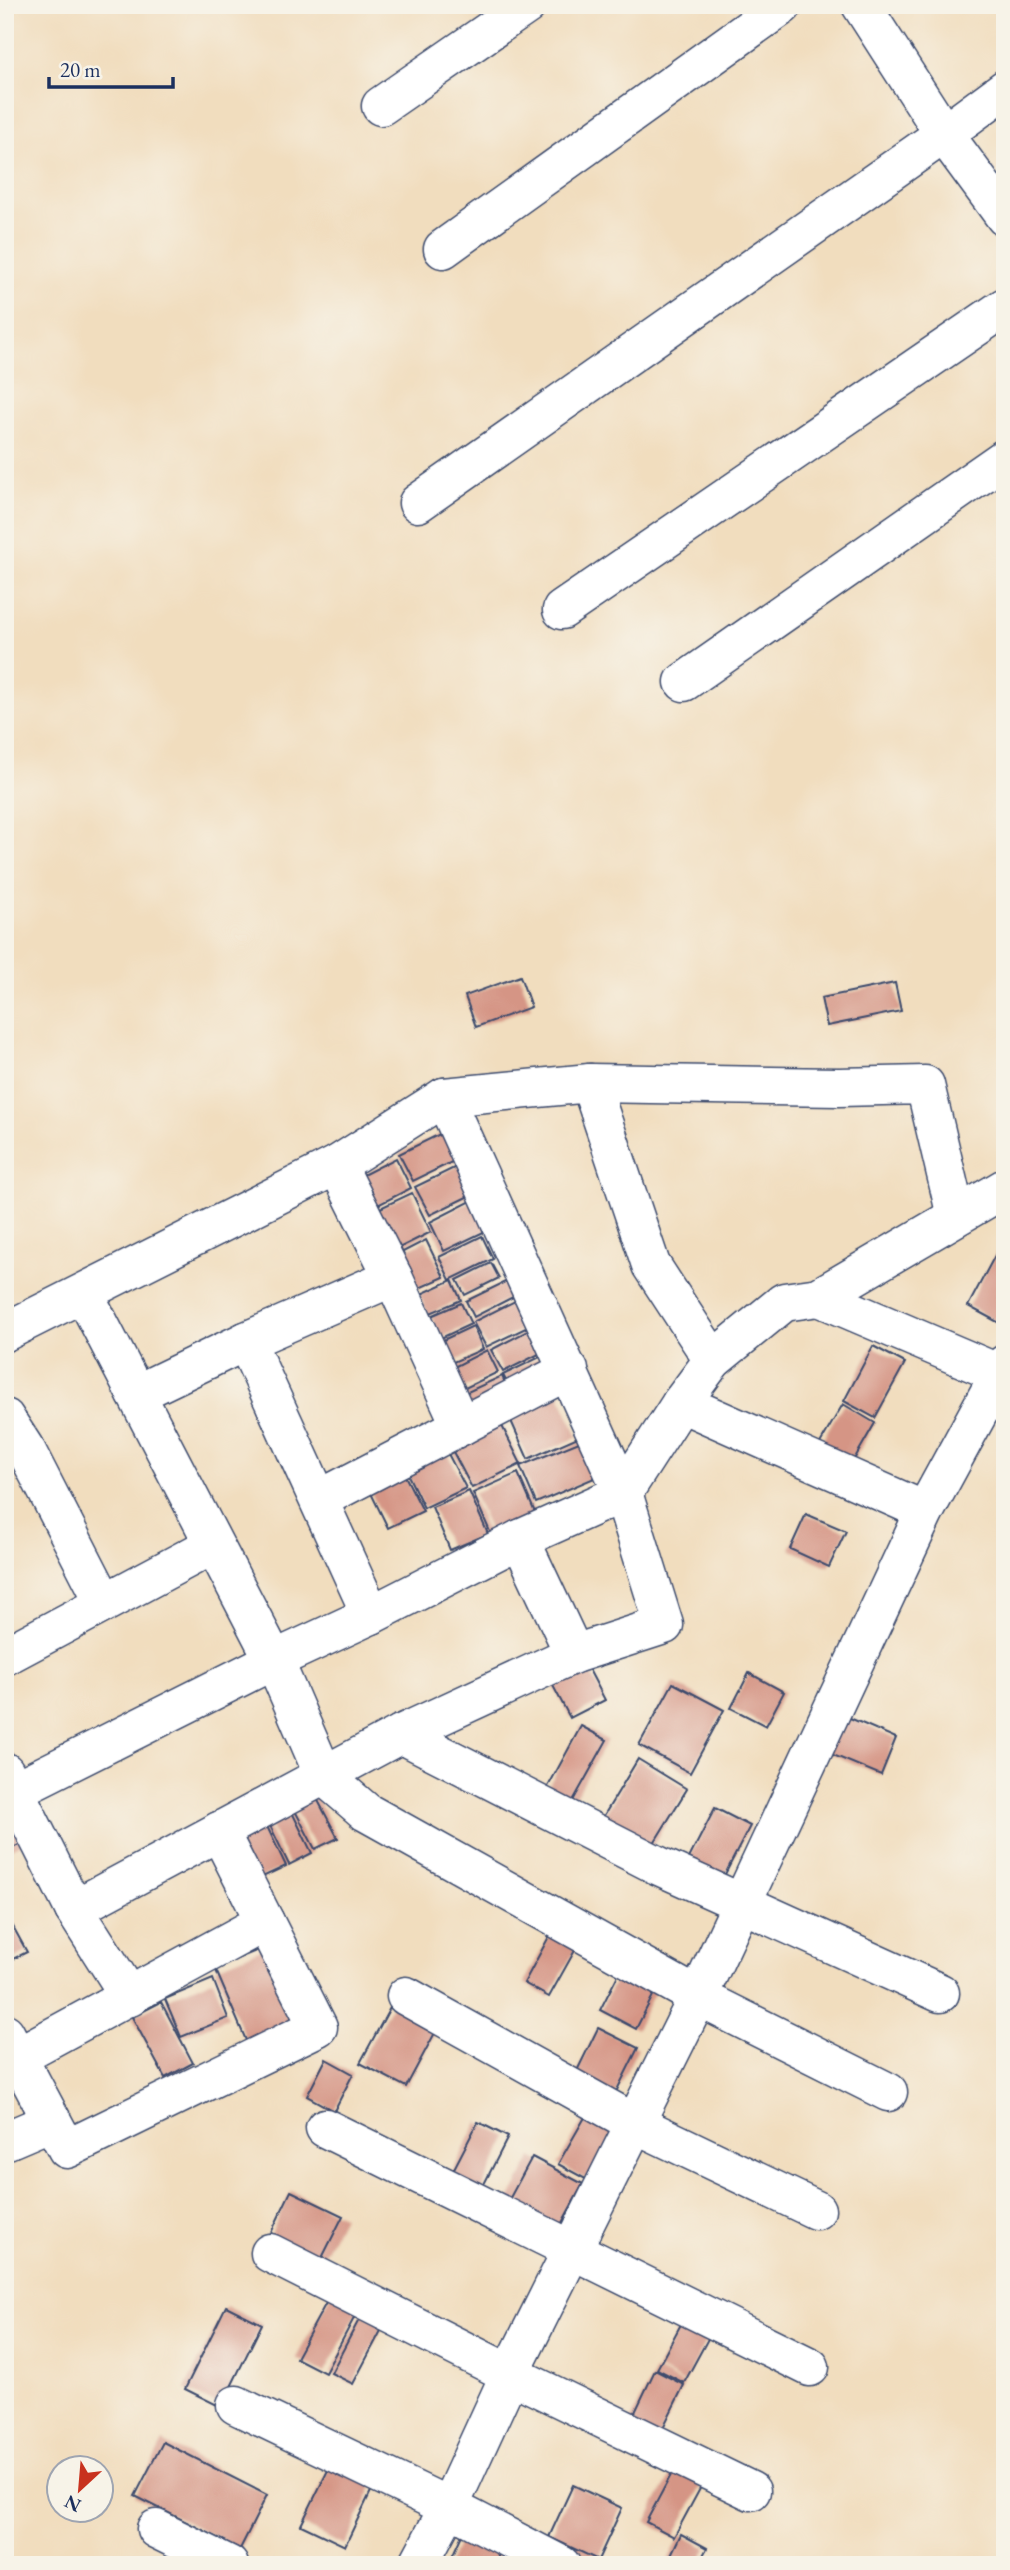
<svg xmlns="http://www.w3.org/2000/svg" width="1010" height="2570" viewBox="0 0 1010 2570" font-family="'EB Garamond',serif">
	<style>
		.building { fill: #d59585 }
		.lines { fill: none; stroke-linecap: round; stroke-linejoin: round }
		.street-casing { stroke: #3b496c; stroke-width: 41 }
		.street { stroke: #fff; stroke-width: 38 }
	</style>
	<rect width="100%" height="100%" fill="#f7f3e8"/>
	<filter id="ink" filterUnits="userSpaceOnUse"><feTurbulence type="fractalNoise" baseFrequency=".0143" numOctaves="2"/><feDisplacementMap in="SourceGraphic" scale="14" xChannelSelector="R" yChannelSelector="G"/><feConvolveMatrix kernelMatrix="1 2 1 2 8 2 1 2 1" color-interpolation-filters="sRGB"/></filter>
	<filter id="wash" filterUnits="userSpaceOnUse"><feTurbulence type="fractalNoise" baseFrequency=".00686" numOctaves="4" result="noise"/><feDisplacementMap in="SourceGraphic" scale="28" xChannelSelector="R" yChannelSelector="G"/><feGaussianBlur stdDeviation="1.57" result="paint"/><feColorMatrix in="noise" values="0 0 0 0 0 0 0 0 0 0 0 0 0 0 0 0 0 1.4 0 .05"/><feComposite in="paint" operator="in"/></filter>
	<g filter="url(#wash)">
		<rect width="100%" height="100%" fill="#f1ddbe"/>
		<g id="blocks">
			<g class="building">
				<path d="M520,976l11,31 -55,20 -11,-31z"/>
				<path d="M895,983l6,28 -74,15 -6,-28z"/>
				<path d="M444,1132l14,27 -45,22 -14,-27z"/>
				<path d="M396,1158l15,30 -37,19 -15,-30z"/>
				<path d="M460,1165l15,28 -45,22 -15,-28z"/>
				<path d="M412,1193l19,39 -36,18 -19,-40z"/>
				<path d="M477,1198l15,30 -48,23 -14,-29z"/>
				<path d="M482,1236l11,23 -43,21 -11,-23z"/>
				<path d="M426,1240l18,37 -29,13 -18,-35z"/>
				<path d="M1000,1246l5,2v78l-37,-20z"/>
				<path d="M491,1263l8,15 -34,17 -8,-15z"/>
				<path d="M452,1280l9,20 -33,14 -9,-19z"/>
				<path d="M507,1281l8,15 -41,21 -8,-16z"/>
				<path d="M519,1299l13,26 -46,22 -13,-25z"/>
				<path d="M461,1303l10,21 -30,14 -10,-22z"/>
				<path d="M473,1326l10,23 -32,14 -10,-22z"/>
				<path d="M531,1329l12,23 -40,20 -12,-22z"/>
				<path d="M873,1346l32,17 -30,55 -31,-17z"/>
				<path d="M487,1350l11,22 -37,18 -11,-21z"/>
				<path d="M544,1355l9,20 -40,19 -10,-19z"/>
				<path d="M502,1376l9,20 -39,18 -9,-20z"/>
				<path d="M559,1393l19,44 -50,22 -20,-45z"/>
				<path d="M843,1404l32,19 -27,47 -33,-18z"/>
				<path d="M500,1422l21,42 -49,24 -21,-40z"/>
				<path d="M584,1440l15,36 -63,27 -16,-37z"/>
				<path d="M446,1450l20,38 -42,20 -18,-37z"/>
				<path d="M402,1470l21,41 -35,17 -20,-41z"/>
				<path d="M518,1473l18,42 -45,19 -18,-41z"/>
				<path d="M469,1491l19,43 -38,16 -18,-43z"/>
				<path d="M806,1514l40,17 -17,36 -39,-18z"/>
				<path d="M585,1662l20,38 -35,18 -20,-38z"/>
				<path d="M749,1673l35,19 -18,34 -35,-18z"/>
				<path d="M673,1683l51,27 -34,63 -51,-28z"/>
				<path d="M836,1712l60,26 -15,37 -60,-25z"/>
				<path d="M581,1726l26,14 -38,68 -25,-14z"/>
				<path d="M638,1759l49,30 -41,67 -49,-29z"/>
				<path d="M314,1793l24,45 -23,11 -23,-44z"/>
				<path d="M288,1804l24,49 -23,12 -24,-50z"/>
				<path d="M715,1808l35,18 -30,58 -35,-18z"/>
				<path d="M5,1814l22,27 -22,11z"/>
				<path d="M263,1818l23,48 -34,16 -23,-47z"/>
				<path d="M5,1912l22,40 -22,11z"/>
				<path d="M552,1931l26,14 -29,52 -25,-14z"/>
				<path d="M268,1946l36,84 -53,22 -36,-84z"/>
				<path d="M623,1965l36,19 -23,45 -36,-19z"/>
				<path d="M213,1979l15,39 -47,19 -16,-38z"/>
				<path d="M161,2002l32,61 -28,15 -33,-61z"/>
				<path d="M392,2004l45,25 -31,58 -46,-24z"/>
				<path d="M598,2028l40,20 -26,52 -40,-19z"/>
				<path d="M326,2059l27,15 -19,37 -27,-15z"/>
				<path d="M588,2112l32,17 -29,53 -33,-18z"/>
				<path d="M478,2122l30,15 -31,61 -30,-16z"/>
				<path d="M532,2157l51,27 -26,48 -51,-27z"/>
				<path d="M291,2191l52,25 -23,46 -51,-25z"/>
				<path d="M333,2290l28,15 -36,68 -29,-15z"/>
				<path d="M226,2306l36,18 -41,83 -36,-18z"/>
				<path d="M689,2309l27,15 -32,59 -27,-14z"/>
				<path d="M362,2314l22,11 -31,59 -22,-11z"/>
				<path d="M655,2370l29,15 -29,59 -28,-15z"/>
				<path d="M163,2442l104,53 -27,54 -105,-53z"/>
				<path d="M680,2458l29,14 -35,65 -28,-15z"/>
				<path d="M331,2464l43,21 -29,61 -44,-21z"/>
				<path d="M573,2485l49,23 -24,52 -49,-23z"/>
				<path d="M466,2526l38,17 -10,22h-46z"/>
				<path d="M681,2534l26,14 -9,17h-32z"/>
			</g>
		</g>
	</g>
	<g filter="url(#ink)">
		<use href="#blocks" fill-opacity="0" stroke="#3b496c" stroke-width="2"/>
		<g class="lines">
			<g class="street-casing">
				<g id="street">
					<path d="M861,5l83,129 61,83"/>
					<path d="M381,106l146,-101"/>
					<path d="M443,249l340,-244"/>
					<path d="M418,503l526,-369 61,-45"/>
					<path d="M562,610l443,-303"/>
					<path d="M684,682l321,-224"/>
					<path d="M590,1083l61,182 62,95"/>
					<path d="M337,1165l56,112 68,149"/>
					<path d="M84,1294l190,366 50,116 42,36 332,185 190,95"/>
					<path d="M819,1297l181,77"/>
					<path d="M5,1332l332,-167 107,-68 146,-14 249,4 86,-2 31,131"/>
					<path d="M246,1341l125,274"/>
					<path d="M136,1394l110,-53 147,-64"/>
					<path d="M681,1403l244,108"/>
					<path d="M5,1418l22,34 77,150"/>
					<path d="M320,1499l249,-129"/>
					<path d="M520,1539l54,115"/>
					<path d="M5,1656l208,-111"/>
					<path d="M401,1734l256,131 283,128"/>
					<path d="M5,1772l69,137 56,88"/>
					<path d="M5,1795l269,-135 97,-45 149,-76 103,-46 58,-90 32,-43 71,-58 35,-5 186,-109"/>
					<path d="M74,1909l327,-175 173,-80 90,-29 -41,-132 -179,-396"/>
					<path d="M406,1996l230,128 180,86"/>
					<path d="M5,2033l62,116 251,-122 -99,-196"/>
					<path d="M5,2063l260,-141"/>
					<path d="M325,2128l485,239"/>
					<path d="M5,2141l47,-20"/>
					<path d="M270,2253l240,121 241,117"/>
					<path d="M236,2405l213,102 112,58"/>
					<path d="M156,2529l73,36"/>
					<path d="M418,2565l31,-58 61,-133 188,-377 227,-486 80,-147"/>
				</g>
			</g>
			<use href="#street" class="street"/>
		</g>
	</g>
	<rect width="1010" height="2570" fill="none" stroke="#f7f3e8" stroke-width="28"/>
	<g transform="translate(80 2489) rotate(206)"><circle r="33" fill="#f7f3e8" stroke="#9fa5b1" stroke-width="2"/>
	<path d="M0-5L12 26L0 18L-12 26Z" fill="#c8321e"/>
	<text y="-10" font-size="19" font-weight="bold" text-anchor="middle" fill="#1b2f5e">N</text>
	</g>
	<path d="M49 77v10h124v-10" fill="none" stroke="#1b2f5e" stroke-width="3.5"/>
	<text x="60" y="77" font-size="21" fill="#1b2f5e" stroke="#f7f3e8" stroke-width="5" paint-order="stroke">20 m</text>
</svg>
